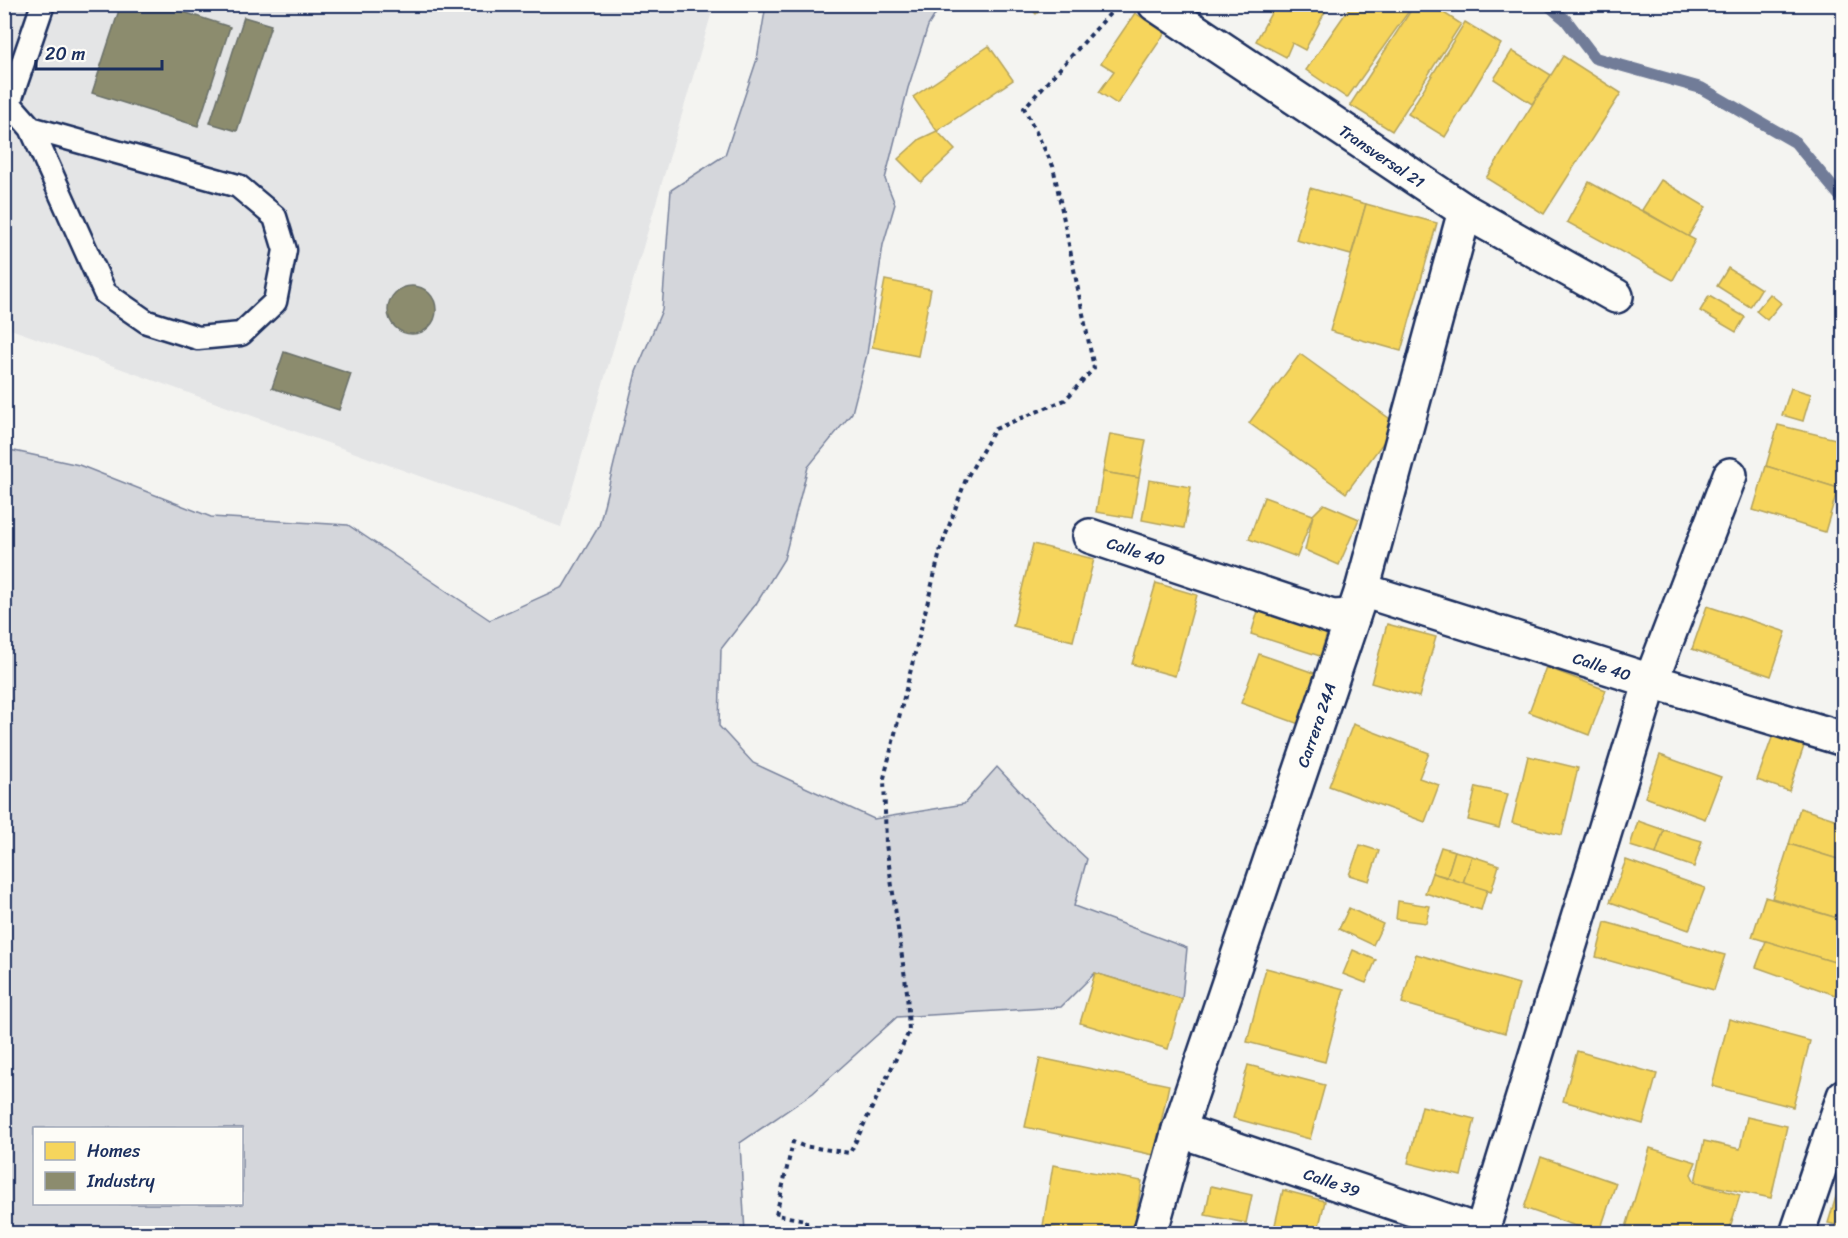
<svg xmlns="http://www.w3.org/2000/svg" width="1848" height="1238" viewBox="0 0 1848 1238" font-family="Sriracha,sans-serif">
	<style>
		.built { fill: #e4e5e6 }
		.green { fill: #d4d6db; stroke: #78829c; stroke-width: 1.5; fill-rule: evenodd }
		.homes { fill: #f6d55c; stroke: #b4a35d; stroke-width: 1.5 }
		.industry { fill: #8c8c6e; stroke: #6a7069; stroke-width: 1.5 }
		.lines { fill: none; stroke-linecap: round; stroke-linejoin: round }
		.stream { stroke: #717c98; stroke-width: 12 }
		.lane-casing { stroke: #1b2f5e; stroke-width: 27 }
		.street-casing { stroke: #1b2f5e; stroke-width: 38 }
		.path { stroke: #1b2f5e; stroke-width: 4; stroke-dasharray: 4.5 4.5; stroke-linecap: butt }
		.lane { stroke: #fdfcf7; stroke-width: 22 }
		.street { stroke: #fdfcf7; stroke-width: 33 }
		.labels { text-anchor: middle; stroke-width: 6; stroke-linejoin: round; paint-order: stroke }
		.street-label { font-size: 16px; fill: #1b2f5e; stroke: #fdfcf7 }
	</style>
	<rect width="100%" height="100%" fill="#f4f4f1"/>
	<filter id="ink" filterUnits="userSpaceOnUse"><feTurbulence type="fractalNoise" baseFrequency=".0167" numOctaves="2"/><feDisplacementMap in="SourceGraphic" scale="12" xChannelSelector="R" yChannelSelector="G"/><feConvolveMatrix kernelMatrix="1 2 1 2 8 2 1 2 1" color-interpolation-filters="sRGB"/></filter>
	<g filter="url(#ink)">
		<path class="built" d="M4,5h710l-153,522 -556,-200z"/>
		<path class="green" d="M766,5h175l-13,21 -20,62 -23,91 10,25 -12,41 -16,109 -15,59 -44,54 -24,92 -28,45 -35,45 -2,77 34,37 121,56 90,-15 33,-37 59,63 31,29 -13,47 113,42 -5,51 -87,-26 -34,34 -164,10 -84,76 -73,50 5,90 -740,1v-785l74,16 132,52 137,8 142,95 73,-33 36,-61 37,-154 26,-62 9,-120 54,-35 32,-96zM34,1128h208v76h-208z"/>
		<g class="homes">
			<path d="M1027,4h20l-11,10z"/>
			<path d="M1254,4h75l-24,46 -13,-7 -6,14 -30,-16 15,-28z"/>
			<path d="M1352,4h48l9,7 -62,87 -41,-28z"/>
			<path d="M1415,4h15l31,20 -69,107 -42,-26z"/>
			<path d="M1135,13l30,20 -48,71 -18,-12 15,-21 -13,-8z"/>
			<path d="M1465,22l36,22 -56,93 -37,-23z"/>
			<path d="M989,46l24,34 -76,51 -24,-34z"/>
			<path d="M1512,51l39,24 -19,29 -38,-25z"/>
			<path d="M1563,56l58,37 -77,121 -58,-36z"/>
			<path d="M937,131l18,19 -34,32 -23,-23 22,-20z"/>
			<path d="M1661,180l45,27 -18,30 -46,-27z"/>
			<path d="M1589,182l106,58 -22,40 -106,-58z"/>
			<path d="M1310,188l56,16 -15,51 -55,-15z"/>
			<path d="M1366,204l71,19 -36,128 -71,-20z"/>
			<path d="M1728,268l33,21 -11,18 -33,-21z"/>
			<path d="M885,280l46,9 -13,67 -46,-9z"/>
			<path d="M1770,294l11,9 -14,17 -11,-9z"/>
			<path d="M1709,296l36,21 -9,15 -36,-21z"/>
			<path d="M1300,354l97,70 -51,69 -97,-70z"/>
			<path d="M1791,388l20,6 -8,27 -21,-6z"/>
			<path d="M1778,425l66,16v25l-6,22 -72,-22z"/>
			<path d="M1110,434l36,6 -7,38 -36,-6z"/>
			<path d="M1766,466l72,22 -13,44 -72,-22z"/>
			<path d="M1103,472l36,6 -7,40 -36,-6z"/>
			<path d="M1149,480l42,7 -7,41 -42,-8z"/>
			<path d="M1264,497l49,18 -16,42 -48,-18z"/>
			<path d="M1324,504l35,15 -20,46 -34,-15 8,-35z"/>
			<path d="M1033,544l61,15 -21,82 -60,-15z"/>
			<path d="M1156,583l41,12 -22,81 -43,-12z"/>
			<path d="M1263,595l69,22 -12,39 -69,-22z"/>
			<path d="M1707,606l79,26 -15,44 -79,-27z"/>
			<path d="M1387,624l49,13 -17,60 -48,-14z"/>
			<path d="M1259,654l61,21 -18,50 -61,-22z"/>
			<path d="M1546,667l60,23 -17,45 -60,-23z"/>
			<path d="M1353,724l76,29 -10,25 20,7 -14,37 -96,-36z"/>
			<path d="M1773,735l31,11 -15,45 -32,-11z"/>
			<path d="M1660,755l61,22 -16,42 -60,-22z"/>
			<path d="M1528,756l50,12 -16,67 -50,-12z"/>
			<path d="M1476,787l32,7 -9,34 -31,-8z"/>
			<path d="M1800,808l44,14v39l-55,-17z"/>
			<path d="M1638,821l26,9 -8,24 -26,-8z"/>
			<path d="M1664,830l38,11 -8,26 -38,-13z"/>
			<path d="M1789,844l55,17v59l-72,-22z"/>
			<path d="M1360,845l19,6 -10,30 -20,-6z"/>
			<path d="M1441,847l14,4 -8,26 -15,-4z"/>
			<path d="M1455,851l17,5 -9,27 -16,-6z"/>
			<path d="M1472,856l27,9 -8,27 -28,-9z"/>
			<path d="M1626,860l79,28 -16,42 -79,-28z"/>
			<path d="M1432,873l55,17 -6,20 -56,-17z"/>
			<path d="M1765,897l79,23v12l-10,30 -82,-25z"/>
			<path d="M1398,901l32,5 -4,17 -30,-4z"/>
			<path d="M1349,908l34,16 -10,21 -34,-16z"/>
			<path d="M1605,922l120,33 -11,35 -118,-33z"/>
			<path d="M1766,941l78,24v8l-9,22 -79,-28z"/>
			<path d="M1353,950l23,10 -10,23 -23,-9z"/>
			<path d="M1416,954l103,30 -14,49 -103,-30z"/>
			<path d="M1266,968l78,21 -19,73 -78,-20z"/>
			<path d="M1095,973l87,26 -14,50 -88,-26z"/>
			<path d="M1729,1019l81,22 -17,66 -81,-21z"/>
			<path d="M1577,1051l80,23 -14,50 -80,-23z"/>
			<path d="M1040,1058l129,27 -15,70 -129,-28z"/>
			<path d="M1248,1065l77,20 -15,54 -77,-21z"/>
			<path d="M1422,1106l53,13 -14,57 -53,-13z"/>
			<path d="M1747,1117l40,9 -16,72 -76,-16 9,-41 36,8z"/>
			<path d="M1650,1148l46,14 -5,12 4,8 45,13 -12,39h-104z"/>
			<path d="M1541,1157l75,26 -17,51 -75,-26z"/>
			<path d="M1053,1165l89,16 -9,53h-50l-40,-8z"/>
			<path d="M1842,1177l2,1v49l-16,-4z"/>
			<path d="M1211,1186l41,9 -6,28 -41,-8z"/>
			<path d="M1283,1190l42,11 -8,33h-27l-16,-5z"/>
		</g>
		<g class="industry">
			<path d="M121,4h38l71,23 -32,99 -106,-33z"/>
			<path d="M244,17l27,8 -34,106 -27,-8z"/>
			<circle cx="412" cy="310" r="24"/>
			<path d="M284,352l67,22 -12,36 -67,-22z"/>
		</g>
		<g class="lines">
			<path class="stream" d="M1547,4l19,16 29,38 106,30 94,54 49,59"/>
			<g class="lane-casing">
				<g id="lane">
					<path d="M4,102l5,1 22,25 74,165 42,29 51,16 43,-4 34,-32 10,-52 -10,-33 -37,-31 -207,-58"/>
					<path d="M9,103l34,-99"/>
				</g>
			</g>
			<g class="street-casing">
				<g id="street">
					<path d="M1155,4l310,207 151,85"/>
					<path d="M1090,536l242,81 21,-1"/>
					<path d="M1362,590l289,91 193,58"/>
					<path d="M1179,1130l307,104"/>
					<path d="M1150,1234l29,-104 183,-540 103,-379"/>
					<path d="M1481,1234l170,-553 79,-206"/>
					<path d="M1797,1234l47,-138"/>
				</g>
			</g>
			<path class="path" d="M807,1234l-1,-14 -30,-5 17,-73 10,4 47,7 59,-121 -2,-40 -21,-148 -2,-66 57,-230 25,-69 29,-50 70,-29 29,-32 -41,-202 -29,-58 92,-101"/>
			<use href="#lane" class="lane"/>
			<use href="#street" class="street"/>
		</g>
	</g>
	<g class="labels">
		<g class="street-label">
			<text transform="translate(1382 156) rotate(34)" y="6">Transversal 21</text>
			<text transform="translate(1136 551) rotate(18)" y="6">Calle 40</text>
			<text transform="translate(1602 666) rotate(18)" y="6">Calle 40</text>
			<text transform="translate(1316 725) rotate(-71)" y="6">Carrera 24A</text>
			<text transform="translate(1332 1182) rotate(19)" y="6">Calle 39</text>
		</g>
	</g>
	<rect width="1848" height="1238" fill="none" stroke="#fdfcf7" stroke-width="24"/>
	<rect x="12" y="12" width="1824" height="1214" fill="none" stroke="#1b2f5e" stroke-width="2" filter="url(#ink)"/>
	<rect x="33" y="1127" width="210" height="78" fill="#fdfcf7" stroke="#a3aaba" stroke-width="1.5"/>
	<rect x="45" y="1142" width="30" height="18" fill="#f6d55c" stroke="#a3aaba" stroke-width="1.5"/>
	<text x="87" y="1157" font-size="18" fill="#1b2f5e">Homes</text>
	<rect x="45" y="1172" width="30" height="18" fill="#8c8c6e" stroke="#a3aaba" stroke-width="1.5"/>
	<text x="87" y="1187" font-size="18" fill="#1b2f5e">Industry</text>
	<path d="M36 60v9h126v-9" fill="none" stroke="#1b2f5e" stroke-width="3"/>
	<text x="45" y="60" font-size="18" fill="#1b2f5e" stroke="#fdfcf7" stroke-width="4.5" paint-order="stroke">20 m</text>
</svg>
